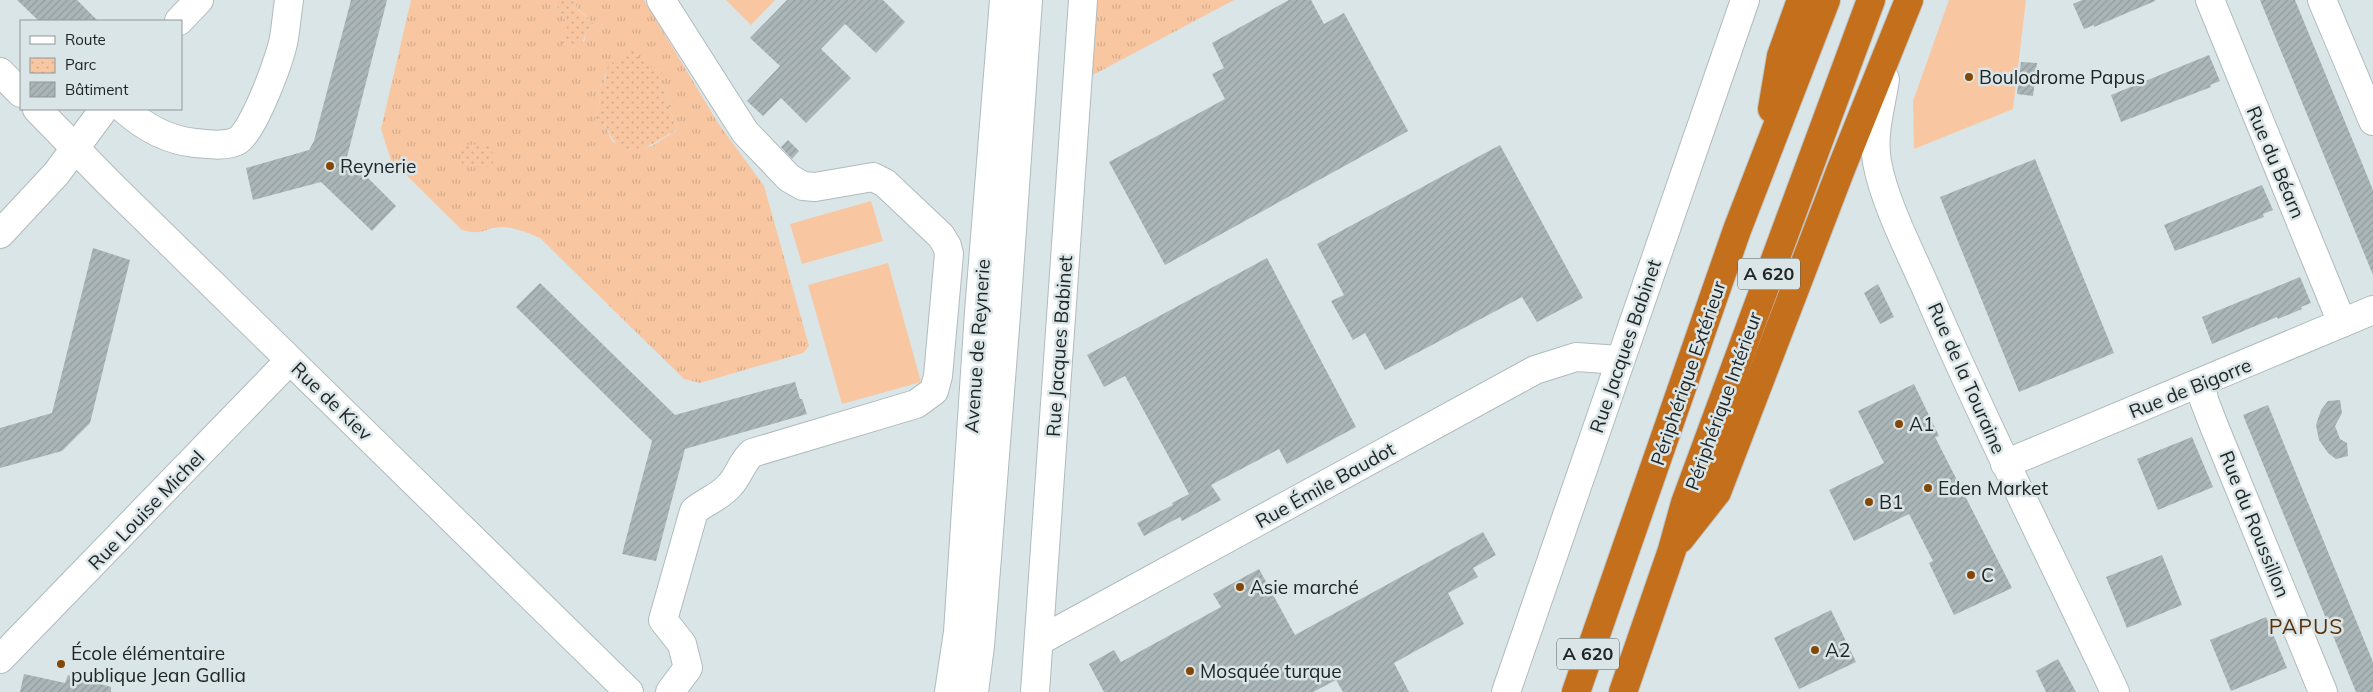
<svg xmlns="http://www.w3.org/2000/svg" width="2373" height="692" viewBox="0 0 2373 692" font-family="Mulish,sans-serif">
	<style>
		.grass { fill: url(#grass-tufts); fill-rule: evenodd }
		.park { fill: url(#park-dots) }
		.pitch { fill: #f8c7a2 }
		.building { fill: url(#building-hatch) }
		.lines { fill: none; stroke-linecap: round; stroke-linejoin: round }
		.minor-casing { stroke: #b0bbbd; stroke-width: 30 }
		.highway-casing { stroke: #c1c2c2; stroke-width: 30 }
		.minor { stroke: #fff; stroke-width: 28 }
		.highway { stroke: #c46f1b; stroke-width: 28 }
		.poi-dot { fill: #844705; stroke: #dae5e7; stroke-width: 2 }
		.labels { text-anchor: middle; stroke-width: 5; stroke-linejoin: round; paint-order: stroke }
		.shield { fill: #dae5e7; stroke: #585e5f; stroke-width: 1 }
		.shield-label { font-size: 18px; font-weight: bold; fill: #202425 }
		.poi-label { font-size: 19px; fill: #202425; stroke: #dae5e7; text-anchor: start }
		.street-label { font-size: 19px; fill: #202425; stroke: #dae5e7 }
		.quarter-label { font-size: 21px; letter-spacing: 1px; fill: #5b3107; stroke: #dae5e7 }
	</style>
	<defs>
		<pattern id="grass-tufts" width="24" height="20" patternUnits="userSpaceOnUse" patternTransform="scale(1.25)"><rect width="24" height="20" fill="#f8c7a2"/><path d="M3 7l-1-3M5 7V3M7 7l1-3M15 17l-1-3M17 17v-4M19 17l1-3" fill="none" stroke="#d4ab8b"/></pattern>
		<pattern id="park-dots" width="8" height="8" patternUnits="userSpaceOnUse" patternTransform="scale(1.25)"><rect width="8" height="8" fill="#f8c7a2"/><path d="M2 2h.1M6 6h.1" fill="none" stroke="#d4ab8b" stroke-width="1.8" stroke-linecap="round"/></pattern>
		<pattern id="building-hatch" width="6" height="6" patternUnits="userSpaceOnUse" patternTransform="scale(1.25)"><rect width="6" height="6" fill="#abb6b8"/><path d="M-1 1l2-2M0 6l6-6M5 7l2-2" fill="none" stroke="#939c9e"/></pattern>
	</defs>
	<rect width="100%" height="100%" fill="#dae5e7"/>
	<g class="grass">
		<path d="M411,0h142l14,23v10l-8,6 25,3 2,-9 8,-9 -16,-15 -5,-9h71l74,123 46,63 45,160 -6,7 -103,30 -16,-4 -144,-141c-12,-5 -25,-11 -39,-11 -18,1 -17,9 -39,3l-71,-70 -10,-31zM623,55l27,12 12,3v15l15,45 -25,16 -24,5 -16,-10 -8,-18 -10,-1 6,-16 -2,-18 6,-6c0,-12 9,-20 19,-27z"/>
		<path d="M1097,0h137l-143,76z"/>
	</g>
	<g class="park">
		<path d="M553,0h20l5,10 16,14 -8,9 -6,15 -4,-3 -12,1 -5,-8 8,-5v-10z"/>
		<path d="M630,49l8,4 -1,3 13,11 12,3v15l15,45c-32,16 -53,41 -72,-6l-7,1 -4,-3 6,-16 -2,-18 6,-6 4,-16z"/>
		<path d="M492,144l1,23h-31l-1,-22z"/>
	</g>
	<g class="pitch">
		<path d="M726,0h49l-24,25z"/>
		<path d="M1949,0h77l-13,109 -99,40 -1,-48z"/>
		<path d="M871,201l12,40 -81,23 -12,-40z"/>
		<path d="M888,263l33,119 -79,22 -34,-119z"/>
	</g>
	<g class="building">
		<path d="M17,0h60l21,21h-59z"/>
		<path d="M351,0h36l-40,157 49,49 -24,25 -51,-49 -68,18 -7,-32 63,-18 5,-9z"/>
		<path d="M787,0h96l22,22 -29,31 -31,-29 -24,25 30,29 -45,45 -25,-25 -18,18 -16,-15 33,-35 -30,-28z"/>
		<path d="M1289,0h22l13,24 20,-11 64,118 -243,134 -56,-103 116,-63 -13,-25 12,-6 -12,-25z"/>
		<path d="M2082,0h73v1l-61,26v-2l-10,4 -11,-25z"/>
		<path d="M2260,0h35l78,190v85z"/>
		<path d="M2209,55l11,26 -10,4 1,2 -90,35 -10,-27z"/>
		<path d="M2021,62l16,1 -4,33 -16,-2z"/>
		<path d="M788,140l11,11 -7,8 -11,-12z"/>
		<path d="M1500,145l83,153 -46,24 -15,-25 -137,73 -20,-37 -12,7 -22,-39 13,-6 -27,-51z"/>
		<path d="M2035,159l79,194 -95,39 -79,-195z"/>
		<path d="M2262,185l11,25 -10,4 1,3 -89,34 -11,-26z"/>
		<path d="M93,248l37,12 -40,163 -28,28 -62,17v-40l52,-15z"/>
		<path d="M1267,258l89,169 -69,37 -8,-15 -68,36 10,15 -39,21 -2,-4 -36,19 -7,-13 36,-18 -1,-2 17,-9 -64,-118 -21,11 -17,-32z"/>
		<path d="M2300,277l11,26 -10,4 1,2 -24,10 -1,-2 -65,27 -10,-27z"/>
		<path d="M540,283l135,132 120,-33 5,17h2l5,15 -122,35 -29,112 -34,-7 30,-113 -136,-134z"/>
		<path d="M1878,284l16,33 -14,7 -16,-31z"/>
		<path d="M1914,384l25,52 -4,1 77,151 -58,27 -25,-52 4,-2 -24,-47 -55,27 -25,-51 55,-27 -26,-52z"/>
		<path d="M2340,400l2,13 -7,13 5,13 7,4 1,13 -12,3 -8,-6 -9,-13 -3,-15 5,-15 7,-9z"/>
		<path d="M2268,405l105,257v30h-17l-113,-277z"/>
		<path d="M2192,437l21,50 -55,23 -21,-51z"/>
		<path d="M1483,532l13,23 -23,13 5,9 -30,16 16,31 -70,39 15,29h-66l-7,-12 -23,12h-209l-15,-28 25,-14 7,12 100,-55 -8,-13 46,-25 36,66z"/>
		<path d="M2162,555l20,50 -55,23 -21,-51z"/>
		<path d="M1831,610l25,52 -57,27 -25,-51z"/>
		<path d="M2266,617l21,51 -56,23 -21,-51z"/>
		<path d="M2058,659l18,33h-30l-10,-21z"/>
		<path d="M24,674l41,9 3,-8 43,12v5h-91z"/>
	</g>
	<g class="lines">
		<g class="minor-casing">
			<g id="minor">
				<path d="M661,0l84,132 44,46 14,8 12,1 58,-10 12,6 56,53 6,10 2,8 -11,122 -4,15 -18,13 -164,49c-10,9 -13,22 -22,32 -10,12 -24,16 -36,26l-31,109 19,24 6,24 -18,24"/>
				<path d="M2210,0l132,323"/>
				<path d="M2322,0l51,121"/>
				<path d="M179,21l20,-21"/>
				<path d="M0,72l21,21"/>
				<path d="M1885,79c-4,28 -13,54 -8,83 8,44 37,97 55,140 57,132 122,260 183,390"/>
				<path d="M37,109l71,73 521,510"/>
				<path d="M124,109c21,19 43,31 71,34 14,1 29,4 42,-2 16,-8 44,-84 47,-103 2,-12 3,-25 5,-38"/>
				<path d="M0,234l56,-60 48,-65"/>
				<path d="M2201,383l3,17 10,26 109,266"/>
				<path d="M2005,464l368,-154"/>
				<path d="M1039,641l496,-271 41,-13 44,3"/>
				<path d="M0,659l290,-299"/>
				<path d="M949,692l9,-60 21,-320 25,-312"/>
				<path d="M974,692l6,-46 26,-331 22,-315"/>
				<path d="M1035,692l48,-692"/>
				<path d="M1506,692l239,-692"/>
			</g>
		</g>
		<g class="highway-casing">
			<g id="highway">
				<path d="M1772,109l9,-53 20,-56"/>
				<path d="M1680,539l37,-47 124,-323 68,-169"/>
				<path d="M1576,692l161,-462 89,-230"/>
				<path d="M1623,692l49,-142 13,-47 186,-503"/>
			</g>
		</g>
		<use href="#minor" class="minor"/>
		<use href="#highway" class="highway"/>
	</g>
	<g class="poi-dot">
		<circle cx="1969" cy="77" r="5"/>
		<circle cx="330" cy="166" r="5"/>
		<circle cx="1899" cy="424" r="5"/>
		<circle cx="1928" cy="488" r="5"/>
		<circle cx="1869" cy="502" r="5"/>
		<circle cx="1971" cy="575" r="5"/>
		<circle cx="1240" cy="587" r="5"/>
		<circle cx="1815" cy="650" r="5"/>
		<circle cx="61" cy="664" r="5"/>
		<circle cx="1190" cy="671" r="5"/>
	</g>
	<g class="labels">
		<g class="shield">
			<rect x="1738" y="258.5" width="62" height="31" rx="4"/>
			<rect x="1557" y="638.5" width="62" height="31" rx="4"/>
		</g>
		<g class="shield-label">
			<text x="1769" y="280">A 620</text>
			<text x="1588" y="660">A 620</text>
		</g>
		<g class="poi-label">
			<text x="1979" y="84">Boulodrome Papus</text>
			<text x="340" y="173">Reynerie</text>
			<text x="1909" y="431">A1</text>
			<text x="1938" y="495">Eden Market</text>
			<text x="1879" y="509">B1</text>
			<text x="1981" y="582">C</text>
			<text x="1250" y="594">Asie marché</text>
			<text x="1825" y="657">A2</text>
			<text x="71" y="660">École élémentaire<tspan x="71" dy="22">publique Jean Gallia</tspan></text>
			<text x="1200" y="678">Mosquée turque</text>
		</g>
		<g class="street-label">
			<text transform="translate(2276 162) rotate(67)" y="7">Rue du Béarn</text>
			<text transform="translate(977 346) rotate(-86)" y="7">Avenue de Reynerie</text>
			<text transform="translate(1059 346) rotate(-86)" y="7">Rue Jacques Babinet</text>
			<text transform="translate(1625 346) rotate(-71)" y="7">Rue Jacques Babinet</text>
			<text transform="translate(1688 373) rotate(-71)" y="7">Périphérique Extérieur</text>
			<text transform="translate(1967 378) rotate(66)" y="7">Rue de la Touraine</text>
			<text transform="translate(2190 388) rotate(-22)" y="7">Rue de Bigorre</text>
			<text transform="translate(332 401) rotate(44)" y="7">Rue de Kiev</text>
			<text transform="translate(1723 401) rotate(-70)" y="7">Périphérique Intérieur</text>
			<text transform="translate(1325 485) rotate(-29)" y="7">Rue Émile Baudot</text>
			<text transform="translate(146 510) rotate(-46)" y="7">Rue Louise Michel</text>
			<text transform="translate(2255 524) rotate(68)" y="7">Rue du Roussillon</text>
		</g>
		<g class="quarter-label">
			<text x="2306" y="634">PAPUS</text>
		</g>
	</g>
	<rect x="20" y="20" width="162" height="90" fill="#dae5e7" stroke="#909899"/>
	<rect x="30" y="36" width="25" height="8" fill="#ffffff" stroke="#909899"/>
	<text x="65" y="45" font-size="15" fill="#202425">Route</text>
	<rect x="30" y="58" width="25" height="15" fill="url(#park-dots)" stroke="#909899"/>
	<text x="65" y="70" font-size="15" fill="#202425">Parc</text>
	<rect x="30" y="82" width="25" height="15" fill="url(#building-hatch)" stroke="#909899"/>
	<text x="65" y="95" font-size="15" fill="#202425">Bâtiment</text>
</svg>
